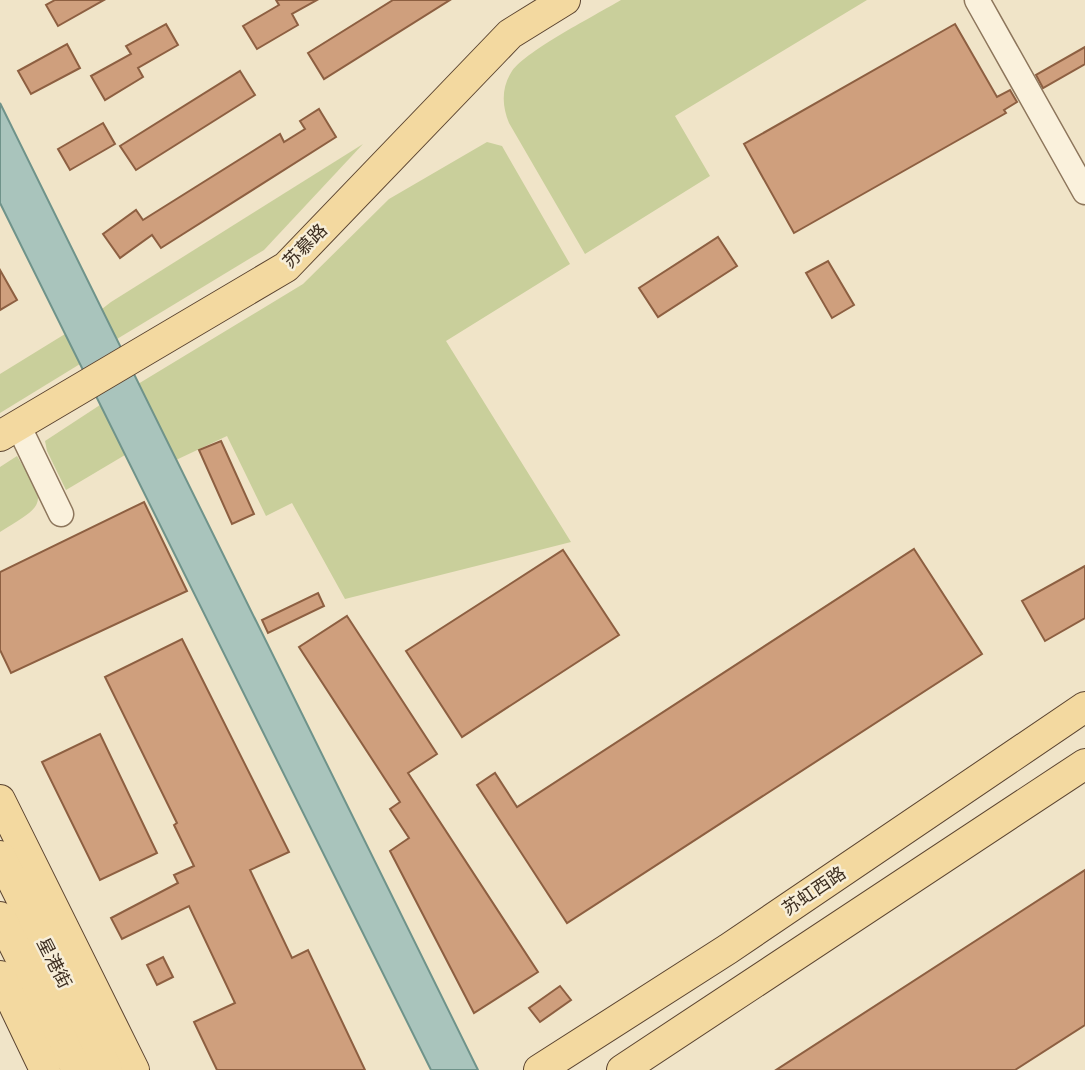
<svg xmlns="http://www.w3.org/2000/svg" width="1085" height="1070" viewBox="0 0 1085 1070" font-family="'Times New Roman','Noto Sans SC',serif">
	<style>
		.green { fill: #c9cf9b }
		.water { fill: #a9c4bc; stroke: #6f938a; stroke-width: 2 }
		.building { fill: #cf9f7d; stroke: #8d5f41; stroke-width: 2 }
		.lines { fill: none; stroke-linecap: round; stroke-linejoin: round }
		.minor-casing { stroke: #8d765c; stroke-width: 27 }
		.major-casing { stroke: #5b4430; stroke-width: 32 }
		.minor { stroke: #faf1dc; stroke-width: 24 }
		.major { stroke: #f3d9a0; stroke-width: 30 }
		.labels { text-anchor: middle; stroke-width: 5; stroke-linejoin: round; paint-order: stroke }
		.street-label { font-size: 18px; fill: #3d2e20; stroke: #f7eed8 }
	</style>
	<rect width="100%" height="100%" fill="#f0e4c8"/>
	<g class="green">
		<path d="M621,0h246l-192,116 35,60 -125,78 -76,-131c-7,-17 -8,-35 3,-52 15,-21 84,-56 109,-71z"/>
		<path d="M487,142l15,4 68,118 -124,77 125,201 -226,57 -53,-96 -26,13 -39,-80 -51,24 -38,-76 165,-100 86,-85z"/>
		<path d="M363,144l-99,106 -147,89 -15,-30 9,-7z"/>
		<path d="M65,334l15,30 -80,49v-39z"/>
		<path d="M100,405l25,50 -59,35 -19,-39 -2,-10z"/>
		<path d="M17,456c29,48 32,46 -17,76v-65z"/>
	</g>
	<path class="water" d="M0,103l478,967h-47l-431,-867z"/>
	<g class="building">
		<path d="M55,0h49l-46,26 -12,-21z"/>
		<path d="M276,0h41l-25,14 6,11 -41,24 -14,-23 36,-21z"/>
		<path d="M393,0h57l-126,79 -16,-26z"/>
		<path d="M166,24l12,21 -40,23 5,9 -38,23 -14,-24 40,-22 -5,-8z"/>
		<path d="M955,24l42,73 13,-7 7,12 -13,8 2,3 -212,120 -50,-89z"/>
		<path d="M67,44l13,24 -49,26 -13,-23z"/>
		<path d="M1085,47v17l-42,24 -7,-13z"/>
		<path d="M240,71l15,24 -119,75 -16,-24z"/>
		<path d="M319,109l17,28 -175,111 -9,-13 -32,23 -17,-24 33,-24 7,10 137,-86 4,8 21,-13 -5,-8z"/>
		<path d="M103,123l12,21 -45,26 -12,-21z"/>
		<path d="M718,237l19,29 -79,51 -19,-29z"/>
		<path d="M828,261l26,44 -22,13 -26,-45z"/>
		<path d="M0,270l17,30 -17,10z"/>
		<path d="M221,441l33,73 -22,10 -33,-74z"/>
		<path d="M144,502l43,89 -176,82 -11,-23v-78z"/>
		<path d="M914,549l68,105 -415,269 -90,-138 18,-12 22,34z"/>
		<path d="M563,550l56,85 -157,102 -56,-86z"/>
		<path d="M1085,566v52l-40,23 -23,-40z"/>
		<path d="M318,593l6,13 -56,27 -6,-13z"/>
		<path d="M347,616l90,138 -29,19 130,199 -64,41 -84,-162 19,-13 -19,-29 10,-7 -101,-155z"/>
		<path d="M182,639l107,213 -39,18 42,88 16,-8 57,120h-148l-23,-48 41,-19 -46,-97 -67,33 -11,-21 67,-35 -4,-8 20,-9 -20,-41 3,-2 -72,-146z"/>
		<path d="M100,734l57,119 -57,27 -58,-118z"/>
		<path d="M1085,870v155l-70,45h-239z"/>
		<path d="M163,957l10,20 -16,8 -10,-20z"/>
		<path d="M560,986l11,14 -31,22 -11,-14z"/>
	</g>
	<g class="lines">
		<g class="minor-casing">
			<g id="minor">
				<path d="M977,0l108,192"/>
				<path d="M18,425l43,89"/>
			</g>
		</g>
		<g class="major-casing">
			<g id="major">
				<path d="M0,436l286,-169 224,-233 55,-34"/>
				<path d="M0,800l134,270"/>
				<path d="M0,856l107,214"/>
				<path d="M0,917l77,153"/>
				<path d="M0,976l45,94"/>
				<path d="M539,1070l189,-121 357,-242"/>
				<path d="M622,1070l463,-306"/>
			</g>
		</g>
		<use href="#minor" class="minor"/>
		<use href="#major" class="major"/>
	</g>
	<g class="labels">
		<g class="street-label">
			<text transform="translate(305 246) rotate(-45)" y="6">苏慕路</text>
			<text transform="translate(814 891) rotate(-34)" y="6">苏虹西路</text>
			<text transform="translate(54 963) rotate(63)" y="6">星港街</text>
		</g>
	</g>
</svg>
